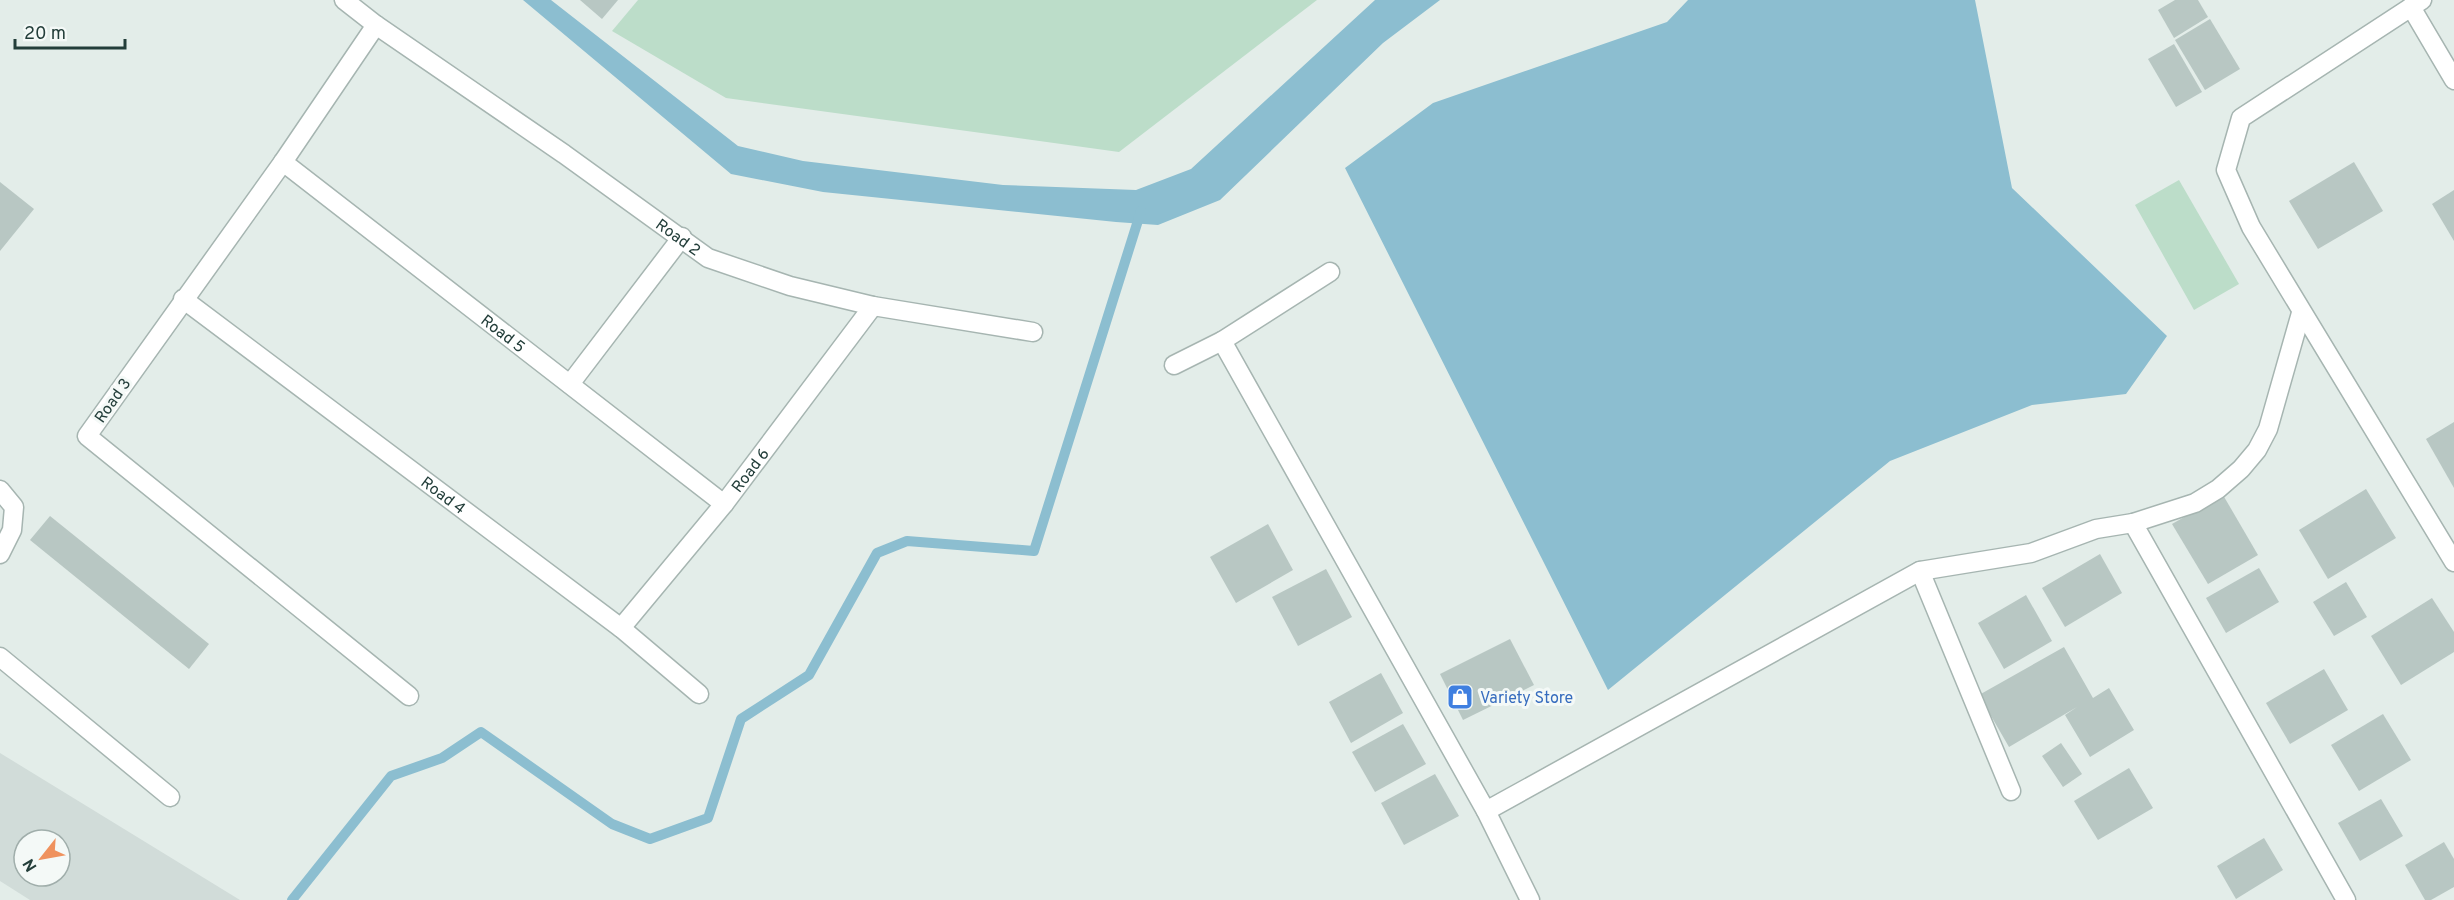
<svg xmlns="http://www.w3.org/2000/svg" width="2454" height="900" viewBox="0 0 2454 900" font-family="Overpass,sans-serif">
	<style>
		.built { fill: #d1dcd9; fill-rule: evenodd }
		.green { fill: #bcddc9 }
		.water { fill: #8cbed0 }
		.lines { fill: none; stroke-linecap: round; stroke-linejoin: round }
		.stream { stroke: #8cbed0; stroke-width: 10 }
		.building { fill: #b8c7c3 }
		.minor-casing { stroke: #a6b5b1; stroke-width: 21 }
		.minor { stroke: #fff; stroke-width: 18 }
		.labels { text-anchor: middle; stroke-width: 6; stroke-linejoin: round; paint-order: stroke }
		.street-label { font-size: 16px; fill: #233e3a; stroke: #f4f9f7 }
		.shop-label { font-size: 16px; fill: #366cbe; stroke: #f4f9f7; text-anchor: start }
	</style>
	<rect width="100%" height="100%" fill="#e3ede9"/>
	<path class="built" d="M0,753l240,147h-210l-30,-19zM24,840h36v36h-36z"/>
	<g class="green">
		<path d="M638,0h679l-198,152 -393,-54 -114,-67z"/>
		<path d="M2179,180l60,104 -45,26 -59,-105z"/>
	</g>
	<g class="water">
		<path d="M523,0h28l187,146 65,15 200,24 133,5 55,-21 184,-169h65l-57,43 -163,157 -62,25 -42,-3 -293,-30 -92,-18z"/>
		<path d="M1688,0h287l37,188 155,148 -41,58 -94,11 -142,56 -282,229 -263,-522 88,-65 234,-81z"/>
	</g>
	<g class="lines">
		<path class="stream" d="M292,900l99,-124 51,-18 39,-26 131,92 38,15 58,-21 33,-99 68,-44 68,-122 30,-12 127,10 107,-340"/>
	</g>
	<g class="building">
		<path d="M580,0h38l-16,19z"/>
		<path d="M2175,0h23l10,17 -34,21 -16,-28z"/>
		<path d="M2210,19l30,50 -35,21 -30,-50z"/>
		<path d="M2174,44l28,48 -26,15 -28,-48z"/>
		<path d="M2354,162l29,49 -65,38 -29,-48z"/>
		<path d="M0,182l34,27 -34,42z"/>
		<path d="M2454,190v51l-22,-37z"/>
		<path d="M2454,422v66l-28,-49z"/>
		<path d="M2366,489l30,49 -68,41 -29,-49z"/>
		<path d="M2223,495l35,60 -50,29 -36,-60z"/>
		<path d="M50,516l159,128 -20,25 -159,-129z"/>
		<path d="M1268,524l25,46 -57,33 -26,-46z"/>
		<path d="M2100,554l22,39 -57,34 -23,-39z"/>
		<path d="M2259,568l20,34 -53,31 -20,-35z"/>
		<path d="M1326,569l26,48 -54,29 -26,-49z"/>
		<path d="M2346,582l21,35 -33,19 -21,-34z"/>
		<path d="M2026,595l26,46 -48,28 -26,-46z"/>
		<path d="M2432,598l22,34v20l-53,33 -30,-49z"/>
		<path d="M1510,639l24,46 -71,35 -23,-46z"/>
		<path d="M2064,647l29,51 16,-10 25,42 -44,27 -25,-42 12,-8 -68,40 -30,-52z"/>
		<path d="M2324,669l24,41 -58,34 -24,-41z"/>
		<path d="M1381,673l22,40 -52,30 -22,-41z"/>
		<path d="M2383,714l28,46 -52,31 -28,-46z"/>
		<path d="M1403,724l23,40 -51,28 -23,-40z"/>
		<path d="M2061,743l21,31 -19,13 -21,-31z"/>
		<path d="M2129,768l24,40 -55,32 -24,-39z"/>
		<path d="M1435,774l24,42 -55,29 -23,-42z"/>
		<path d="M2381,799l22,37 -43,25 -22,-38z"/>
		<path d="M2264,838l19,32 -47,29 -19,-33z"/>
		<path d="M2444,842l10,17v28l-23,13h-6l-20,-35z"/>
	</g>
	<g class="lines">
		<g class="minor-casing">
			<g id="minor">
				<path id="s1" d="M344,0l32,25 188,129 144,104 82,28 83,20 160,26"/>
				<path d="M2422,0l-181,118 -15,52 25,57 203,335"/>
				<path d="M2411,7l43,73"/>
				<path d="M376,25l-93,137 -196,274 322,260"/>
				<path id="s2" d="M283,162l441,342"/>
				<path d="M1330,272l-108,69 264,470 44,89"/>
				<path id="s3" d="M183,299l438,329 78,66"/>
				<path d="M2301,313l-33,116 -11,21 -16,19 -23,20 -23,14 -62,20 213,377"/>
				<path d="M1174,365l48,-24"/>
				<path d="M570,384l112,-147"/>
				<path d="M0,490l14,17 -2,23 -12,24"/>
				<path d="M1920,571l91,220"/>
				<path id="s4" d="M621,628l103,-124 149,-198"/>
				<path d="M0,657l170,140"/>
				<path d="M1486,811l434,-240 111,-18 65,-24 37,-6"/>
			</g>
		</g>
		<use href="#minor" class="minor"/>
	</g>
	<defs>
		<g id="shop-square" transform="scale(1.35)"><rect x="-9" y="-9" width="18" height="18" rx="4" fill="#3f7fe0" stroke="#f4f9f7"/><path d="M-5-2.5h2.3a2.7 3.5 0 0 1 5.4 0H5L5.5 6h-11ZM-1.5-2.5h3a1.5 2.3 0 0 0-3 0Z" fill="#fff"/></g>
	</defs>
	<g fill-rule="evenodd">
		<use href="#shop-square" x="1460" y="697"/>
	</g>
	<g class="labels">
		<g class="street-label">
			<text dy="6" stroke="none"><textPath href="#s1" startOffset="410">Road 2</textPath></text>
			<text dy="6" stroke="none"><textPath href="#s2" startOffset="279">Road 5</textPath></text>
			<text transform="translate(112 400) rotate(-55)" y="6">Road 3</text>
			<text dy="6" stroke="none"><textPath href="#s4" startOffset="204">Road 6</textPath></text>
			<text dy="6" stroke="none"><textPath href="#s3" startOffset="326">Road 4</textPath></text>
		</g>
		<g class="shop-label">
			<text x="1480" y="703">Variety Store</text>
		</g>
	</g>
	<g transform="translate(42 858) rotate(239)"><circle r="28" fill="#f4f9f7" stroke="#a0aeab" stroke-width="1.5"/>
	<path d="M0-4.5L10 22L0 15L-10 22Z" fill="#ef925e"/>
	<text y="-9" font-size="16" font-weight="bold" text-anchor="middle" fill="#233e3a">N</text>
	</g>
	<path d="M15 39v9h110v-9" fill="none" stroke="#233e3a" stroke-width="3"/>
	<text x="24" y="39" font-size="18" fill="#233e3a" stroke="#f4f9f7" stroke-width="4.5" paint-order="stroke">20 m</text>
</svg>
